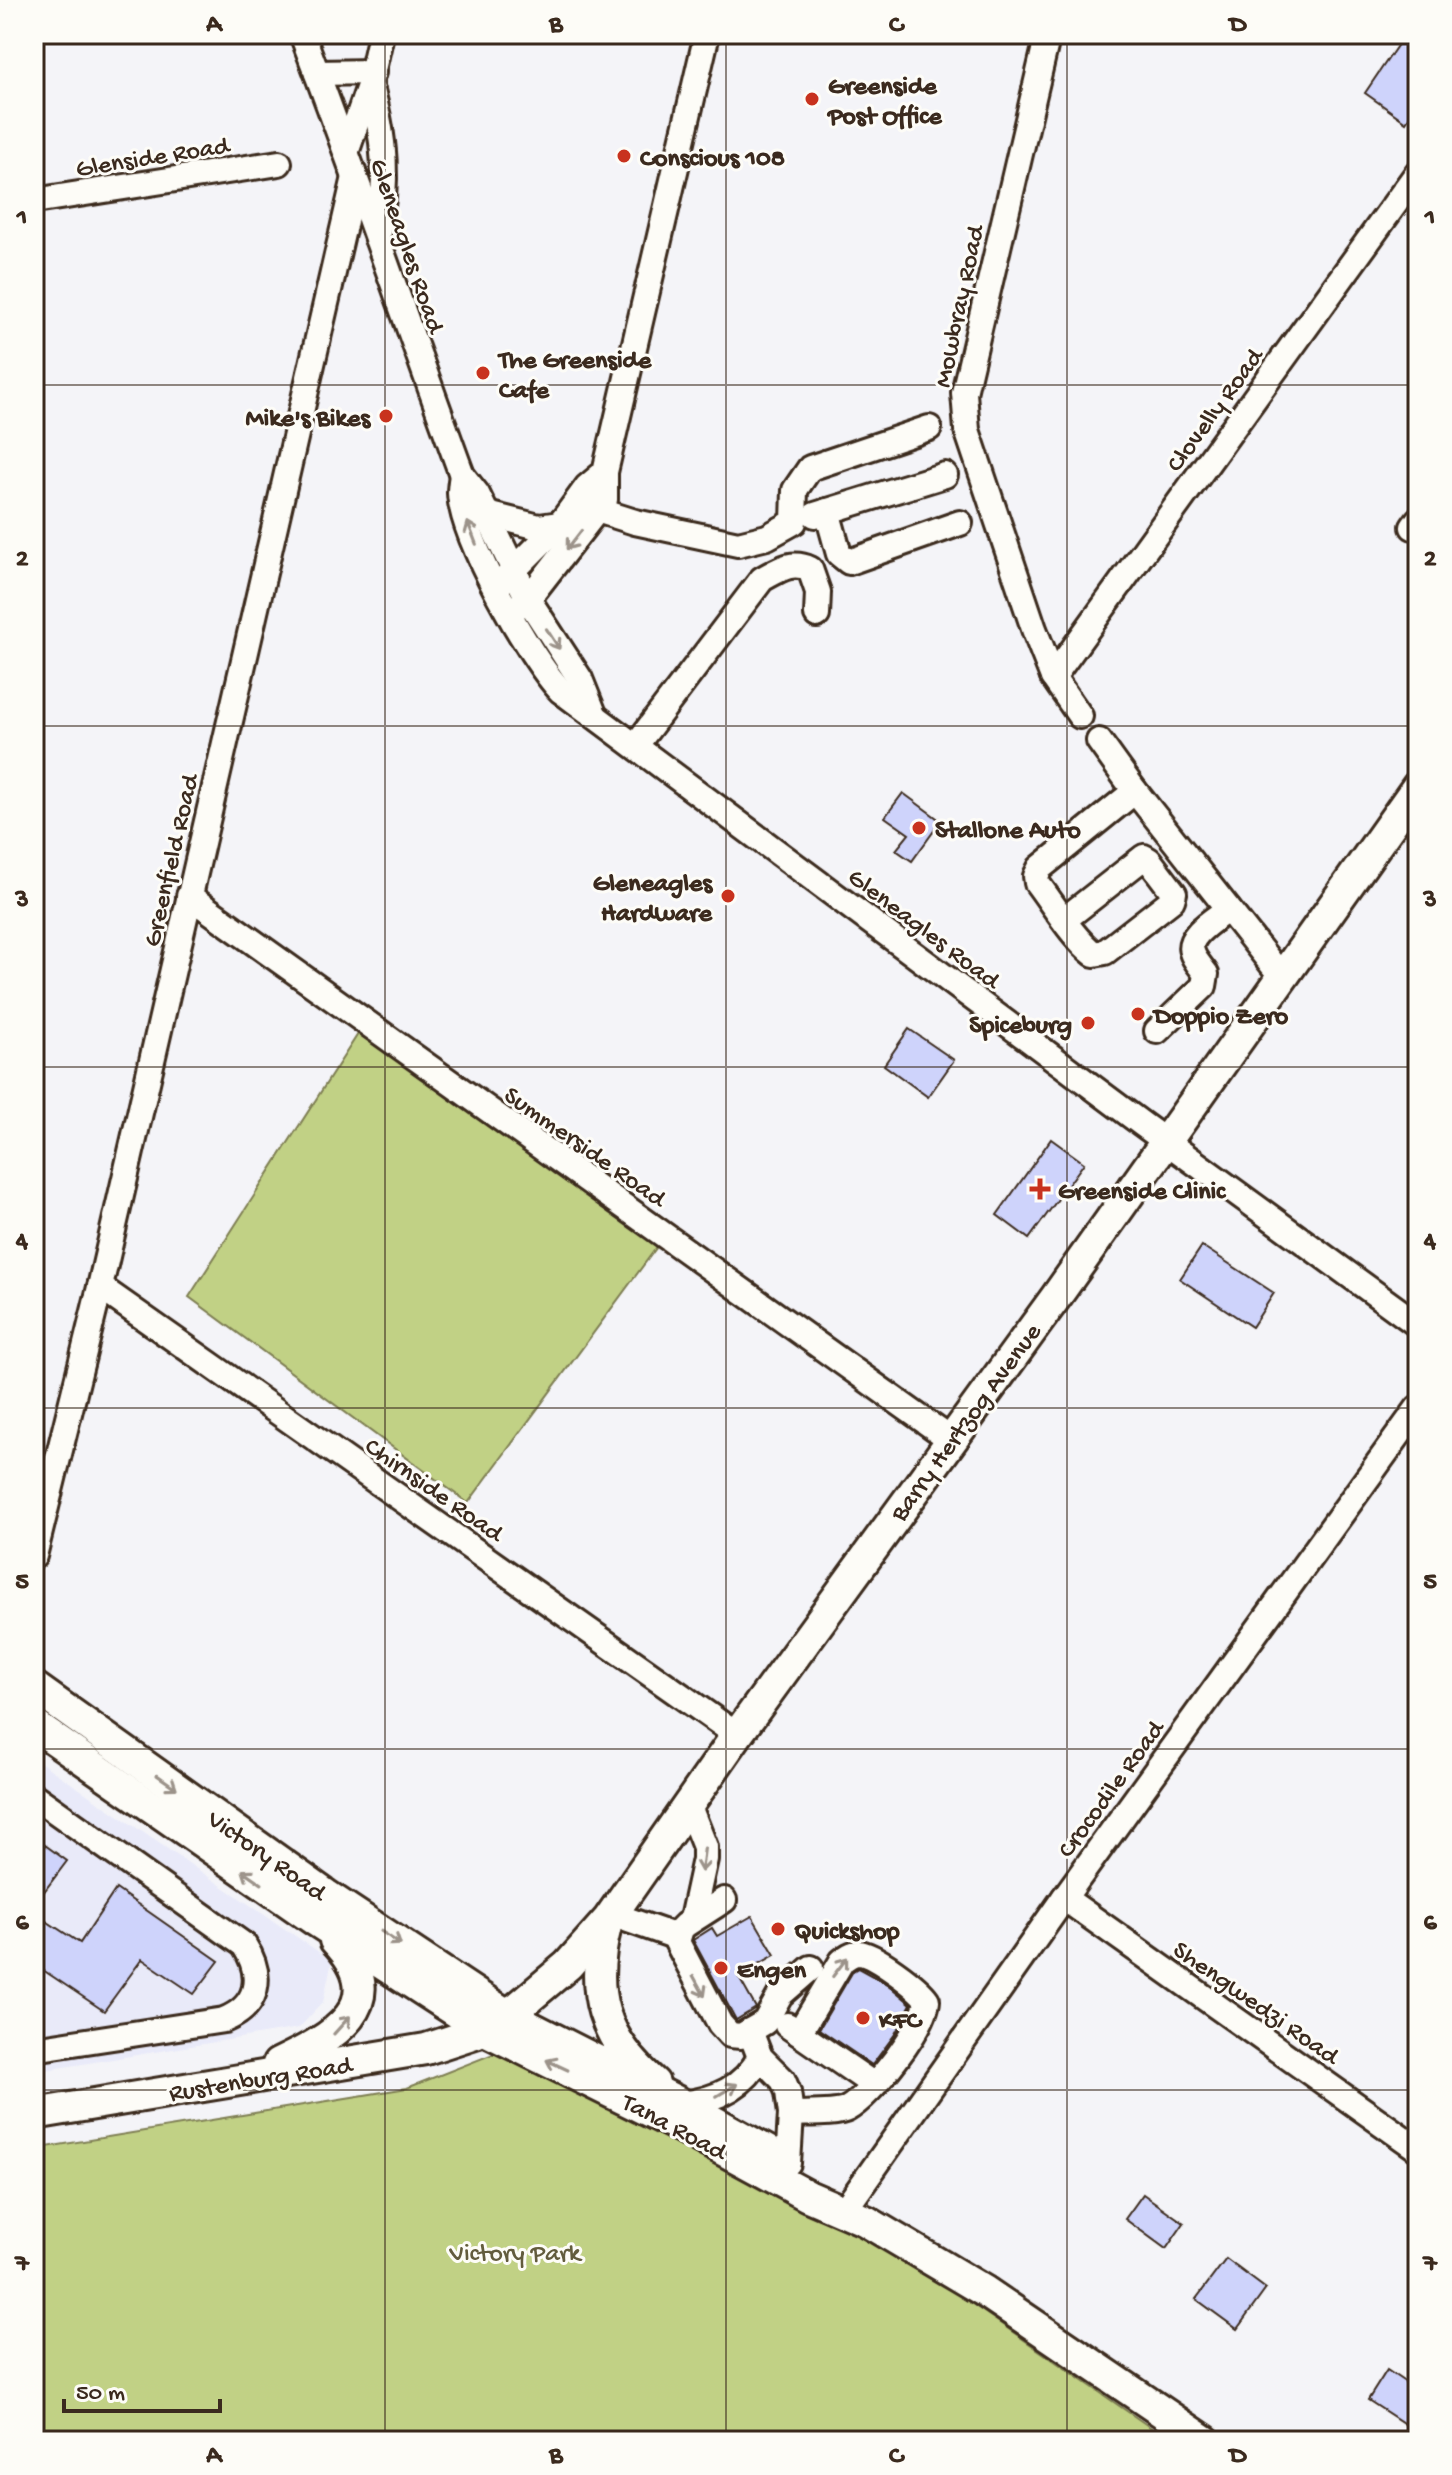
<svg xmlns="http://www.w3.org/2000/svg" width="1452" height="2475" viewBox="0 0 1452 2475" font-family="'Gochi Hand',sans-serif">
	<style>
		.built { fill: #e9eaf9 }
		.green { fill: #c1d185; stroke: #7e7e52; stroke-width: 2 }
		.building { fill: #ced3fb; stroke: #3b2a1e; stroke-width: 2 }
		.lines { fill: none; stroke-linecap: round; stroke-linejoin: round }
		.minor-casing { stroke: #3b2a1e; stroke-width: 30 }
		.major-casing { stroke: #3b2a1e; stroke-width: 36 }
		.minor { stroke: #fdfcf7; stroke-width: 24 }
		.major { stroke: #fdfcf7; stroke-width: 30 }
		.oneway { stroke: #9c938a }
		.grid { fill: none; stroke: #3b2a1e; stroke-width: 2; stroke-opacity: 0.55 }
		.poi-dot { fill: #c8321e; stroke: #fdfcf7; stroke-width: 3 }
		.labels { text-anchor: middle; stroke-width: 6; stroke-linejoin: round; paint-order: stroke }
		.poi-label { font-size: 26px; font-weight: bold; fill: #3b2a1e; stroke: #fdfcf7; text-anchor: start }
		.street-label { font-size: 26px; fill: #3b2a1e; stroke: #fdfcf7 }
		.park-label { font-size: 26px; fill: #635c3d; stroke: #fdfcf7 }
		.neatline { fill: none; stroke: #3b2a1e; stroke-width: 3 }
		.grid-label { font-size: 26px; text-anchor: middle; font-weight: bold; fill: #3b2a1e }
	</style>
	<rect width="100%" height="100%" fill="#f4f4f8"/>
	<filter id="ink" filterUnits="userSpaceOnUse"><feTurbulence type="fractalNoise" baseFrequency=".0125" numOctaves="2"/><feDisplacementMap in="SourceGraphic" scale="16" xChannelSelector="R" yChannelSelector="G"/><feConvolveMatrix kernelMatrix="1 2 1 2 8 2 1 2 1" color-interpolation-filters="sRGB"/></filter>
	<g filter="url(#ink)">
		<path class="built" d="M34,1758l298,203 -9,41 -24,26 -265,44z"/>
		<g class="green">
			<path d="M367,1020l295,220 -194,263 -279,-206z"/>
			<path d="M526,2041l305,165 339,235h-1136v-292l373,-61z"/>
		</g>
		<g class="building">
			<path d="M1405,34h13v70l-12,18 -41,-29z"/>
			<path d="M903,793l38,28 -29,40 -16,-11 13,-16 -24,-17z"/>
			<path d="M909,1029l45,31 -26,37 -44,-32z"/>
			<path d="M1051,1139l33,24 -55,76 -32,-24z"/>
			<path d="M1202,1246l72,47 -22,34 -72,-48z"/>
			<path d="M34,1837l33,24 -33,44z"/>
			<path d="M116,1889l103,72 -25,33 -52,-35 -38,52 -70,-47v-51l46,30z"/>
			<path d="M752,1916l23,39 -37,21 18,32 -20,12 -43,-80 19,-12 5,8z"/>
			<path d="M858,1968l29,16 24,20 -16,30 -23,31 -53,-36 34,-58z"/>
			<path d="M1143,2194l41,29 -18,26 -41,-30z"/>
			<path d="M1226,2259l40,30 -29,40 -41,-30z"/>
			<path d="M1387,2370l31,21v19l-10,16 -40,-26z"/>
		</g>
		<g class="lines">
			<g class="minor-casing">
				<g id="minor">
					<path d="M302,34c56,146 106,294 160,441l15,19 51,105 52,80 14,35"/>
					<path d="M1048,34l-84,359 3,37 67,199 19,48 27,39"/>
					<path d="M317,73l56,-1"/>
					<path d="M370,83c15,56 19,98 7,155"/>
					<path d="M347,150l23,-67 11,-49"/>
					<path d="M34,201l245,-38"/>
					<path d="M462,475c-1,6 -2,12 -2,18 2,46 69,164 101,198l581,433 276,201"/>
					<path d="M597,510l38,12 103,22 29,-7 27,-15 1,-32 15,-22 119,-40"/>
					<path d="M827,511l12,43 10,8 111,-39"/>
					<path d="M487,514l52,13 21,-3"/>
					<path d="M815,515l130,-40"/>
					<path d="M1413,527l5,-7"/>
					<path d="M503,581l57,-57 27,-37 18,-15"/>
					<path d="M517,607l11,-8 77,-99v-28l102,-438"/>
					<path d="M1053,677l365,-505"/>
					<path d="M1099,741l36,50 147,186"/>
					<path d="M636,745l126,-166c17,-9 29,-19 48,-10l8,23 -1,23"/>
					<path d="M189,896l761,543"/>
					<path d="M1065,919l79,-62 5,3 25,33 -2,7 -67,52 -11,2c-21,-16 -41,-50 -57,-71l-1,-7 4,-8 95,-77"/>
					<path d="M1157,1031l47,-45 2,-12c-4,-6 -12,-14 -14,-22 -6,-17 25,-34 36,-43"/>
					<path d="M100,1287l637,448"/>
					<path d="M34,1556l66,-269 255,-1110"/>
					<path d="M34,1796l210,149c20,31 15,61 -20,75l-190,29"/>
					<path d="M688,1804l17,43v12l-13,60"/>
					<path d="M1064,1898l354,251"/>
					<path d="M724,1900l-39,25 -4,4 -4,13 43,82 10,11 11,1 24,-14 15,-27 31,-27"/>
					<path d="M611,1914l66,23"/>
					<path d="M787,2025l87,60"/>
					<path d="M750,2031l10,26 23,23 5,12 3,22 -3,49"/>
					<path d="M682,2104c33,-4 62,-16 78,-47"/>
					<path d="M791,2114c14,-1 45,1 56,-5 24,-13 79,-83 80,-109 -9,-13 -53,-46 -68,-47 -7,0 -12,4 -17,8l-43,72"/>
					<path d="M843,2212l221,-314 354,-490"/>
				</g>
			</g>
			<g class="major-casing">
				<g id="major">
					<path d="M34,1687l292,208 181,120 175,89 85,47"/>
					<path d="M34,1725l282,196 167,108 194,96 131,71 58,25 118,70 221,150"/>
					<path d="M606,1926c-17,65 -4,112 48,157"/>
					<path d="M278,2064c53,-25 118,-60 57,-124"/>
					<path d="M34,2114l392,-65 49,-16 42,-25 51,-43 40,-45 129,-185 319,-438 362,-511"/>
				</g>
			</g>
			<use href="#minor" class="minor"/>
			<use href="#major" class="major"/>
		</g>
		<defs><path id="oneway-shaft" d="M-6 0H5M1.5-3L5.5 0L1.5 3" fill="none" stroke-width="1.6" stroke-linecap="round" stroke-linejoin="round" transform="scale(2)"/></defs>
		<g class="oneway">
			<use href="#oneway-shaft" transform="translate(472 533) rotate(-111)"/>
			<use href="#oneway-shaft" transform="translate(574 540) rotate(128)"/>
			<use href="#oneway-shaft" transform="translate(553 639) rotate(57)"/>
			<use href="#oneway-shaft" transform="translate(167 1782) rotate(35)"/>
			<use href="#oneway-shaft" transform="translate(703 1860) rotate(97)"/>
			<use href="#oneway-shaft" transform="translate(252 1877) rotate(-145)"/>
			<use href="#oneway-shaft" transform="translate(391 1938) rotate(34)"/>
			<use href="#oneway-shaft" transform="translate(840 1967) rotate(-53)"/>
			<use href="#oneway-shaft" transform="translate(699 1986) rotate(61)"/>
			<use href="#oneway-shaft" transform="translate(342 2025) rotate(-48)"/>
			<use href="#oneway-shaft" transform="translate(557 2065) rotate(-155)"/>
			<use href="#oneway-shaft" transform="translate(727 2090) rotate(-31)"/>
		</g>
	</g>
	<path class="grid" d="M385,34v2407M726,34v2407M1067,34v2407M34,385h1384M34,726h1384M34,1067h1384M34,1408h1384M34,1749h1384M34,2090h1384"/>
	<g class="poi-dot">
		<circle cx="812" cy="99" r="8"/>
		<circle cx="624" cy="156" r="8"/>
		<circle cx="483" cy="373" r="8"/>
		<circle cx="386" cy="416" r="8"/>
		<circle cx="919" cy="828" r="8"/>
		<circle cx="728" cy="896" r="8"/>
		<circle cx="1138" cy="1014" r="8"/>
		<circle cx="1088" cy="1023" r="8"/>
		<path d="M1036 1177h8v8h8v8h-8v8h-8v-8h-8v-8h8z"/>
		<circle cx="778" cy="1929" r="8"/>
		<circle cx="721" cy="1968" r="8"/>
		<circle cx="863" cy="2018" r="8"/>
	</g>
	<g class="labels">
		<g class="poi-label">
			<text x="828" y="93">Greenside<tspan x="828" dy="30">Post Office</tspan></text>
			<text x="640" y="165">Conscious 108</text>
			<text x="499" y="367">The Greenside<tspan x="499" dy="30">Cafe</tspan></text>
			<text x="370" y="425" text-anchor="end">Mike's Bikes</text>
			<text x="935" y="837">Stallone Auto</text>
			<text x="712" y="890" text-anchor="end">Gleneagles<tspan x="712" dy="30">Hardware</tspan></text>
			<text x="1154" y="1023">Doppio Zero</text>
			<text x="1072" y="1032" text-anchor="end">Spiceburg</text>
			<text x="1058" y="1198">Greenside Clinic</text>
			<text x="794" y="1938">Quickshop</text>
			<text x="737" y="1977">Engen</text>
			<text x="879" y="2027">KFC</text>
		</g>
		<g class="street-label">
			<text transform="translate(152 155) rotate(-9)" y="9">Glenside Road</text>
			<text transform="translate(409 245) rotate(71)" y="9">Gleneagles Road</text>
			<text transform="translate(957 306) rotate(-78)" y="9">Mowbray Road</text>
			<text transform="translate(1213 409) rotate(-54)" y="9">Clovelly Road</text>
			<text transform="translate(169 860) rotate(-77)" y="9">Greenfield Road</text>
			<text transform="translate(925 927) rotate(37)" y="9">Gleneagles Road</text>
			<text transform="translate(586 1145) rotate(35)" y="9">Summerside Road</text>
			<text transform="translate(964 1421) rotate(-54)" y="9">Barry Hertzog Avenue</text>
			<text transform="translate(435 1488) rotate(35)" y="9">Chirnside Road</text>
			<text transform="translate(1109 1788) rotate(-54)" y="9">Crocodile Road</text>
			<text transform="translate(268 1854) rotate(35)" y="9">Victory Road</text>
			<text transform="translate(1257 2001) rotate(35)" y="9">Shengwedzi Road</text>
			<text transform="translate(260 2077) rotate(-9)" y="9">Rustenburg Road</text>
			<text transform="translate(675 2125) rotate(28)" y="9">Tana Road</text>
		</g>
		<g class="park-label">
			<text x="515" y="2260">Victory Park</text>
		</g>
	</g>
	<rect width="1452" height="2475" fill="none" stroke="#fdfcf7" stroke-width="88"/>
	<path d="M64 2399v12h156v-12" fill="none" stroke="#3b2a1e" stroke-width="4"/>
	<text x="76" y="2399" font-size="24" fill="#3b2a1e" stroke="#fdfcf7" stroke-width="6" paint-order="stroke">50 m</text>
	<rect x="44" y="44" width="1364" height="2387" class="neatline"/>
	<g class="grid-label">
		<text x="214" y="31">A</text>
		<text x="556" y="31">B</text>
		<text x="896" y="31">C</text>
		<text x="1238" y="31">D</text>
		<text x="22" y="224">1</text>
		<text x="1430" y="224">1</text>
		<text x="22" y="565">2</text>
		<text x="1430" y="565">2</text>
		<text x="22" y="906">3</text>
		<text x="1430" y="906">3</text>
		<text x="22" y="1247">4</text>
		<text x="1430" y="1247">4</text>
		<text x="22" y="1588">5</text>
		<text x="1430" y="1588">5</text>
		<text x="22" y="1929">6</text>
		<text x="1430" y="1929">6</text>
		<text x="22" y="2270">7</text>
		<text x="1430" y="2270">7</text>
		<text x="214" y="2462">A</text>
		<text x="556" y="2462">B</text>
		<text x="896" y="2462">C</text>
		<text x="1238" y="2462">D</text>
	</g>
</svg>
